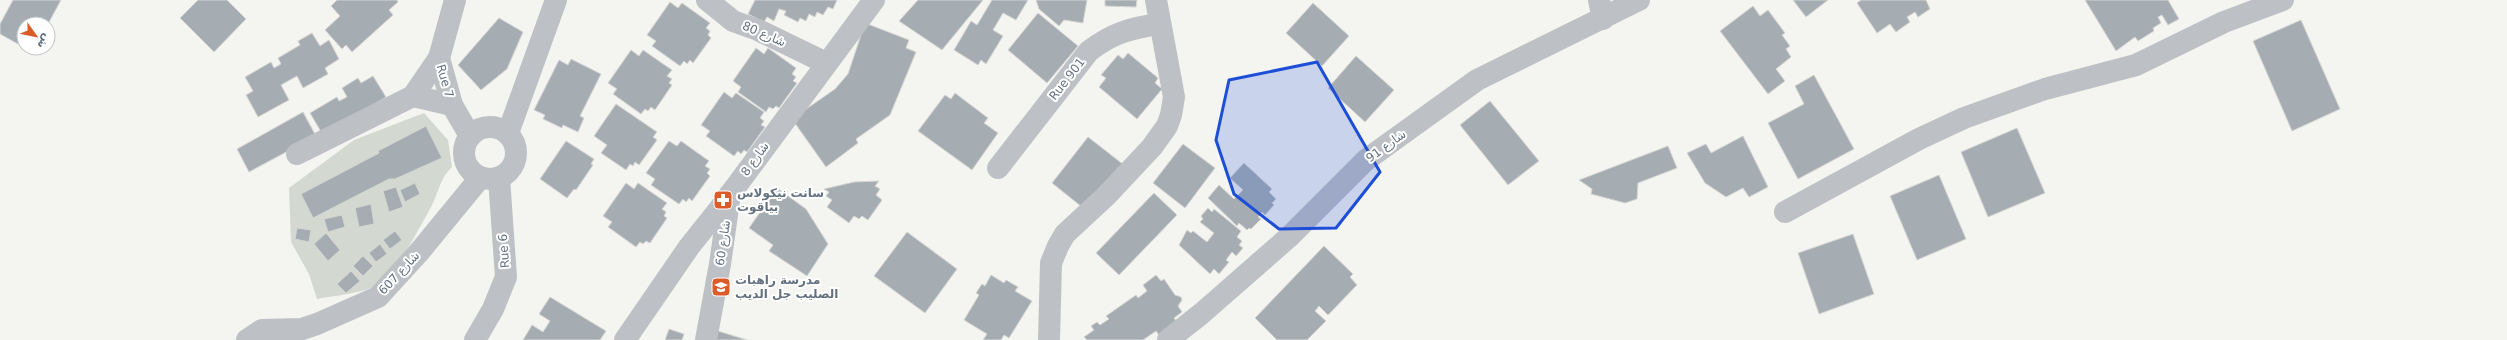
<svg xmlns="http://www.w3.org/2000/svg" width="2507" height="340" viewBox="0 0 2507 340" font-family="'DejaVu Sans',Vazirmatn,sans-serif">
	<style>
		.green { fill: #d3d9d0 }
		.building { fill: #a6adb2; stroke: #d5d5d3 }
		.lines { fill: none; stroke-linecap: round; stroke-linejoin: round }
		.minor { stroke: #bdc0c4; stroke-width: 22 }
		.tertiary { stroke: #bdc0c4; stroke-width: 22 }
		.marked { fill: #1d4ed8; fill-opacity: 0.2; stroke: #1d4ed8; stroke-width: 3; stroke-linejoin: round }
		.labels { text-anchor: middle; stroke-width: 4; stroke-linejoin: round; paint-order: stroke }
		.street-label { font-size: 12px; fill: #647280; stroke: #fff }
		.poi-label { font-size: 12px; font-weight: bold; fill: #647280; stroke: #fff; text-anchor: start }
	</style>
	<rect width="100%" height="100%" fill="#f4f4f0"/>
	<path class="green" d="M424,113l24,27 4,27c-12,11 -13,24 -20,38 -9,17 -35,66 -50,77 -17,12 -45,13 -65,17l-8,-25 -18,-32 -2,-54 65,-48z"/>
	<g class="building">
		<path d="M13,0h48l-13,24 -16,-6 -3,6h-5v9l-6,11 -18,-10v-10z"/>
		<path d="M198,0h29l19,19 -32,33 -34,-34z"/>
		<path d="M337,0h60l1,2 -9,8 4,5 -41,37 -6,-7 -4,4 -17,-19 15,-14 -9,-10z"/>
		<path d="M755,0h82l-4,9 -5,-2 -5,8 -6,-3 -2,5 -6,-3 -3,7 -6,-3 -2,4 -14,-7 2,-4 -7,-2 -5,12 -7,-4 -3,5 -16,-8z"/>
		<path d="M918,0h65l-41,50 -43,-29z"/>
		<path d="M992,0h36l-12,20 -13,-7 -10,17 10,6 -17,28 -5,-4 -3,5 -24,-15 17,-29 6,4z"/>
		<path d="M1036,0h51l-4,23 -19,-3 -5,6 -20,-17z"/>
		<path d="M1105,0h32l-1,7 -31,-1z"/>
		<path d="M1793,0h35l-22,17z"/>
		<path d="M1861,0h65l4,9 -12,8 -3,-5 -8,5 3,5 -14,10 -6,-8 -13,9 -20,-30z"/>
		<path d="M2085,0h83l11,19 -11,6 -6,-10 -4,2 3,6 -8,5 1,3 -16,10 -3,-4 -19,14z"/>
		<path d="M670,2l8,6 4,-5 28,20 -4,5 4,3 -2,4 3,3 -18,25 -3,-3 -3,4 -3,-3 -4,5 -28,-20 4,-5 -9,-6z"/>
		<path d="M1313,3l36,33 -27,30 -36,-33z"/>
		<path d="M1753,6l7,10 8,-6 17,23 -3,2 8,11 -4,3 5,8 -15,12 9,12 -17,13 -48,-63z"/>
		<path d="M1038,13l40,33 -31,37 -39,-33z"/>
		<path d="M499,18l24,14 -16,37 -26,21 -23,-25z"/>
		<path d="M2301,20l39,89 -48,22 -39,-90z"/>
		<path d="M865,23l44,17 -3,8 10,4 -26,63 -34,24 2,4 -32,24 -34,-48 43,-30 13,-15z"/>
		<path d="M312,33l8,13 9,-6 10,19 -14,9 3,6 -25,14 -6,-12 -16,9 8,15 -31,17 -12,-22 7,-4 -8,-14 26,-15 3,6 7,-4 -3,-6 22,-13 -2,-4z"/>
		<path d="M756,48l8,6 4,-6 28,20 -4,6 4,3 -3,4 4,2 -18,25 -3,-2 -3,3 -4,-2 -3,5 -28,-20 3,-5 -8,-6z"/>
		<path d="M631,50l8,6 4,-6 29,20 -5,6 5,3 -3,4 3,2 -17,25 -4,-3 -3,4 -3,-2 -4,5 -28,-20 4,-5 -9,-6z"/>
		<path d="M1128,53l30,25 -3,5 7,6 -25,30 -38,-32 7,-9 -5,-3 17,-20 5,4z"/>
		<path d="M1356,56l38,34 -29,32 -37,-34z"/>
		<path d="M571,59l30,15 -21,42 4,2 -6,14 -15,-7 -1,3 -19,-9 2,-4 -11,-5 25,-50 9,5z"/>
		<path d="M1814,75l40,74 -56,30 -30,-56 36,-19 -9,-18z"/>
		<path d="M373,76l13,21 -63,38 -13,-22 27,-16 2,4 8,-4 -5,-9 16,-10 3,5z"/>
		<path d="M724,92l8,6 4,-5 28,19 -4,6 4,3 -3,4 4,2 -18,25 -3,-2 -3,4 -3,-3 -4,5 -28,-20 4,-5 -9,-6z"/>
		<path d="M955,93l33,25 -4,5 14,10 -26,37 -54,-39 27,-36 6,4z"/>
		<path d="M1490,101l49,60 -31,24 -48,-60z"/>
		<path d="M616,104l41,28 -4,5 4,3 -18,25 -4,-3 -2,4 -3,-2 -4,6 -25,-17 6,-8 -13,-9z"/>
		<path d="M303,112l13,24 -67,36 -12,-23z"/>
		<path d="M426,126l16,32 -47,21h-6l-76,39 -12,-24 78,-41 -1,-2z"/>
		<path d="M2017,128l28,65 -57,24 -27,-65z"/>
		<path d="M1743,136l25,51 -19,10 -6,-9 -17,9 -21,-14 -18,-30 19,-9 5,9z"/>
		<path d="M1088,137l36,28 -37,46 -35,-28z"/>
		<path d="M566,141l28,18 -3,5 2,1 -17,25 -2,-1 -7,9 -27,-19z"/>
		<path d="M669,141l8,5 4,-5 28,20 -4,5 5,3 -3,4 3,3 -18,25 -3,-3 -3,4 -3,-3 -4,5 -28,-19 4,-6 -9,-6z"/>
		<path d="M1183,144l32,24 -30,40 -32,-25z"/>
		<path d="M1668,146l9,22 -39,15 -1,16 -12,4 -34,-9 1,-5 -13,-9z"/>
		<path d="M1244,163l28,26 -3,3 7,7 -4,4 2,2 -9,10 -3,-3 -4,5 3,2 -10,10 -2,-1 -2,2 -8,-7 -2,3 -29,-28 11,-13 15,14 9,-9 -13,-12z"/>
		<path d="M1939,175l27,64 -49,21 -27,-64z"/>
		<path d="M879,181l-4,5 5,3 -4,6 6,5 -14,20 -6,-4 -3,3 -5,-3 -5,7 -22,-16 5,-7 -6,-4 3,-4 -5,-3 30,-7z"/>
		<path d="M415,183l5,11 -15,8 -5,-12z"/>
		<path d="M626,183l8,6 4,-6 29,20 -5,6 4,3 -2,4 3,2 -17,25 -4,-2 -3,3 -3,-2 -4,5 -28,-20 4,-5 -9,-6z"/>
		<path d="M396,187l7,20 -14,5 -6,-21z"/>
		<path d="M777,188l29,21 22,35 -21,32 -38,-25 4,-6 -24,-17z"/>
		<path d="M1154,193l23,22 -58,60 -23,-22z"/>
		<path d="M371,204l3,20 -15,3 -4,-19z"/>
		<path d="M1208,208l4,4 2,-3 27,22 -4,6 5,4 -3,4 4,3 -7,8 -4,-4 -6,8 3,2 -10,12 -5,-5 -4,5 -31,-29 8,-15 4,3 2,-2 14,11 7,-9 -14,-11 3,-3 -2,-3z"/>
		<path d="M342,215l3,12 -17,5 -4,-13z"/>
		<path d="M297,228l14,2 -2,12 -14,-3z"/>
		<path d="M395,231l7,9 -12,9 -7,-9z"/>
		<path d="M907,232l50,37 -32,44 -51,-37z"/>
		<path d="M326,233l14,17 -12,11 -14,-17z"/>
		<path d="M1853,234l21,60 -55,20 -21,-61z"/>
		<path d="M380,244l7,10 -11,8 -7,-9z"/>
		<path d="M1324,246l29,28 -3,3 7,8 -29,30 -9,-9 -4,5 11,10 -19,19h-30l-22,-22z"/>
		<path d="M363,256l10,10 -10,10 -10,-10z"/>
		<path d="M351,271l9,10 -14,12 -9,-9z"/>
		<path d="M991,275l13,8 2,-3 12,7 -3,4 17,10 -23,37 -5,-3 -3,5h-18l4,-6 -23,-14 15,-25 -3,-2 6,-9 3,2z"/>
		<path d="M1156,275l5,6 3,-2 11,16 6,2 1,3 -4,6 4,6 -8,6 3,4 -18,13 -3,-4 -13,9h-56l-3,-3 10,-7 -3,-4 6,-4 3,3 9,-6 -3,-3 30,-21 2,3 9,-7 -4,-6z"/>
		<path d="M550,297l56,34 -6,9h-77l9,-15 11,7 7,-11 -11,-7z"/>
		<path d="M669,329l15,5 -2,6h-17z"/>
		<path d="M718,331l29,9h-32z"/>
	</g>
	<g class="lines">
		<g class="minor">
			<path d="M455,0l-16,58 13,47 18,31"/>
			<path d="M707,0l26,21 25,9 68,33"/>
			<path d="M1599,0l4,19"/>
			<path d="M413,96l39,9"/>
			<circle cx="490" cy="153" r="26"/>
			<path d="M508,133l48,-133"/>
			<path d="M297,154l116,-58 26,-38"/>
			<path d="M998,168l91,-117c24,-18 41,-23 71,-27"/>
			<path d="M1785,212l134,-73 45,-21 81,-29 91,-24 88,-43 59,-22"/>
			<path d="M247,340l15,-10 40,-1 15,-5 61,-27 42,-46 60,-73"/>
			<path d="M475,340l18,-31 13,-32 -7,-99"/>
			<path d="M706,340l14,-76 10,-70"/>
			<path d="M1168,340l33,-26 89,-78 76,-76 111,-80 162,-80"/>
		</g>
		<g class="tertiary">
			<path d="M625,340l64,-93 31,-39 154,-208"/>
			<path d="M1049,340l2,-77 7,-17 7,-12 42,-39 45,-48 15,-21 4,-11 3,-18 -18,-97"/>
		</g>
	</g>
	<path class="marked" d="M1317,62l63,110 -44,56 -57,1 -45,-35 -18,-54 13,-60z"/>
	<defs>
		<g id="pharmacy-square" transform="scale(1)"><rect x="-9" y="-9" width="18" height="18" rx="4" fill="#dc5c29" stroke="#fff"/><path d="M-2-6h4v4h4v4h-4v4h-4v-4h-4v-4h4Z" fill="#fff"/></g>
		<g id="school-square" transform="scale(1)"><rect x="-9" y="-9" width="18" height="18" rx="4" fill="#dc5c29" stroke="#fff"/><path d="M0-5L7-2L0 1L-7-2ZM-4 1L0 2.5L4 1V4Q0 6-4 4Z" fill="#fff"/></g>
	</defs>
	<g fill-rule="evenodd">
		<use href="#pharmacy-square" x="723" y="200"/>
		<use href="#school-square" x="721" y="287"/>
	</g>
	<g class="labels">
		<g class="street-label">
			<text transform="translate(764 34) rotate(23)" y="4">شارع 80</text>
			<text transform="translate(1067 79) rotate(-52)" y="4">Rue 901</text>
			<text transform="translate(445 81) rotate(74)" y="4">Rue 7</text>
			<text transform="translate(1386 146) rotate(-36)" y="4">شارع 91</text>
			<text transform="translate(755 159) rotate(-54)" y="4">شارع 8</text>
			<text transform="translate(723 243) rotate(-82)" y="4">شارع 60</text>
			<text transform="translate(504 251) rotate(-94)" y="4">Rue 6</text>
			<text transform="translate(399 273) rotate(-47)" y="4">شارع 607</text>
		</g>
		<g class="poi-label">
			<text x="737" y="197">سانت نيكولاس<tspan x="737" dy="14">بياقوت</tspan></text>
			<text x="735" y="284">مدرسة راهبات<tspan x="735" dy="14">الصليب جل الديب</tspan></text>
		</g>
	</g>
	<g transform="translate(36 36) rotate(123)"><circle r="19" fill="#ffffff" stroke="#c1c7cc"/>
	<path d="M0-3L7 15L0 10L-7 15Z" fill="#dc5c29"/>
	<text y="-6" font-size="11" font-weight="bold" text-anchor="middle" fill="#647280">ش</text>
	</g>
</svg>
